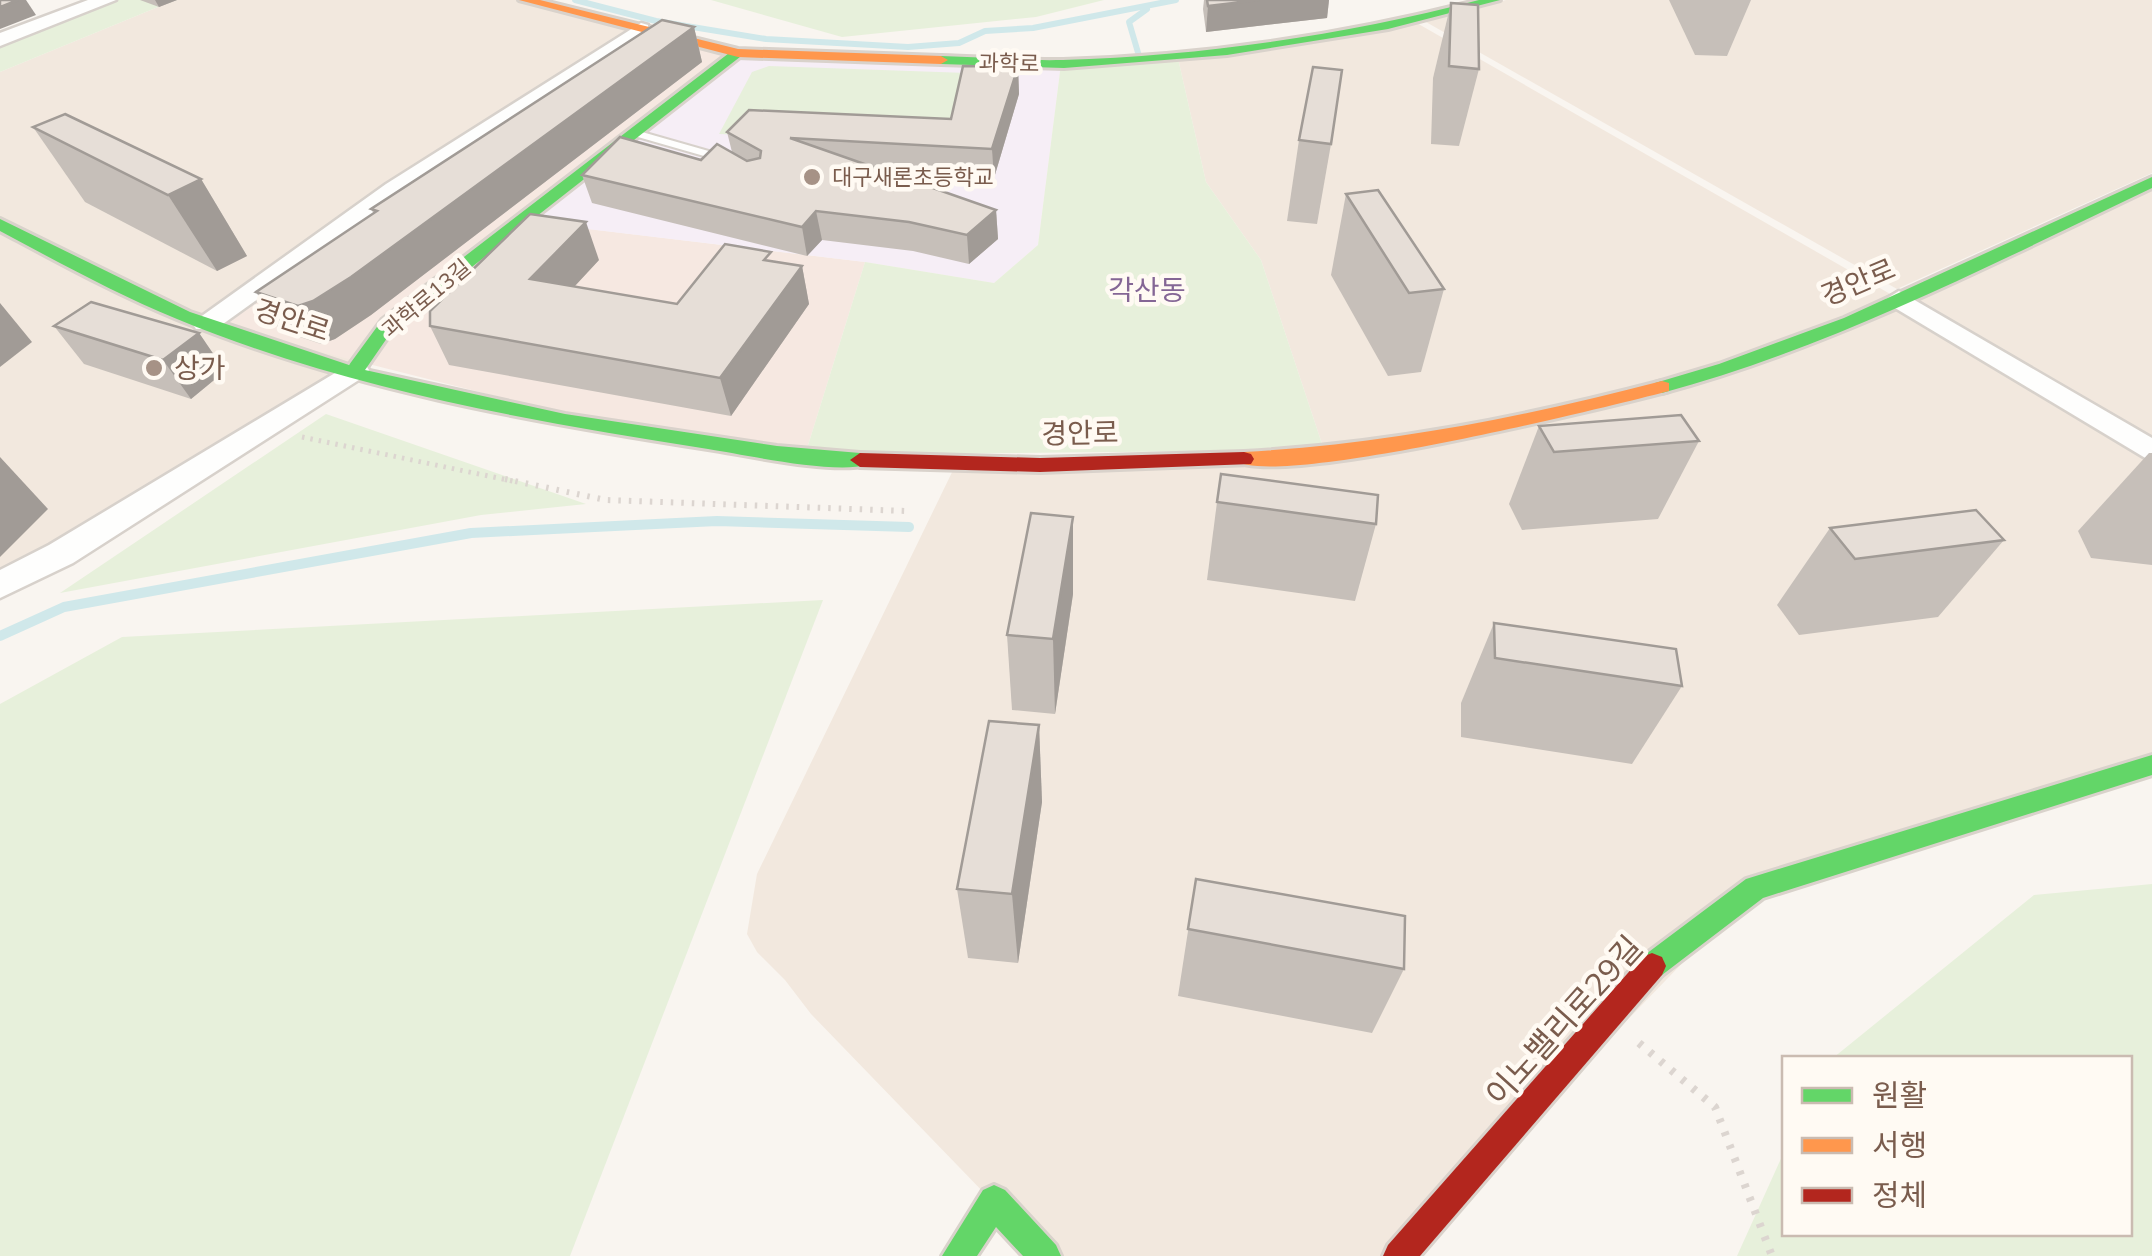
<svg xmlns="http://www.w3.org/2000/svg" width="2152" height="1256" viewBox="0 0 2152 1256" font-family="'Nunito Sans','Noto Sans KR',sans-serif">
	<style>
		.residential { fill: #f2e8de }
		.commercial { fill: #f6e8e1 }
		.education { fill: #f6eef6 }
		.green { fill: #e7f0db }
		.lines { fill: none; stroke-linecap: round; stroke-linejoin: round }
		.stream-far1 { stroke: #d0e8ea; stroke-width: 6 }
		.stream { stroke: #d0e8ea; stroke-width: 10 }
		.lane-casing { stroke: #d7d1cb; stroke-width: 4 }
		.street-casing { stroke: #d7d1cb; stroke-width: 5 }
		.fast-casing { stroke: #d9d2cb; stroke-width: 6 }
		.slow-casing { stroke: #d9d2cb; stroke-width: 6 }
		.jam-casing { stroke: #d9d2cb; stroke-width: 6 }
		.path-far2 { stroke: #dcd5d0; stroke-width: 5; stroke-dasharray: 2.5 6; stroke-linecap: butt }
		.path-far1 { stroke: #dcd5d0; stroke-width: 6; stroke-dasharray: 2.5 8; stroke-linecap: butt }
		.path { stroke: #dcd5d0; stroke-width: 8; stroke-dasharray: 4 10; stroke-linecap: butt }
		.lane { fill: #fefefd; fill-rule: evenodd }
		.street { fill: #fefefd; fill-rule: evenodd }
		.fast { fill: #63d668; fill-rule: evenodd }
		.slow { fill: #ff974d; fill-rule: evenodd }
		.jam { fill: #b3261e; fill-rule: evenodd }
		.wall { fill: #c6bfb9 }
		.shaded-wall { fill: #a19b96 }
		.building { fill: #e6ded7; stroke: #a19b96; stroke-width: 2.5 }
		.poi-dot { fill: #a69286; stroke: #fffaf3; stroke-width: 4 }
		.labels { text-anchor: middle; stroke-width: 9; stroke-linejoin: round; paint-order: stroke }
		.far-street-label { font-size: 22px; fill: #7a5c4d; stroke: #fffaf3 }
		.far-poi-label { font-size: 22px; fill: #7a5c4d; stroke: #fffaf3; text-anchor: start }
		.street-label { font-size: 28px; fill: #7a5c4d; stroke: #fffaf3 }
		.far-quarter-label { font-size: 28px; fill: #846695; stroke: #fffaf3 }
		.poi-label { font-size: 28px; fill: #7a5c4d; stroke: #fffaf3; text-anchor: start }
		.near-street-label { font-size: 32px; fill: #7a5c4d; stroke: #fffaf3 }
	</style>
	<rect width="100%" height="100%" fill="#f9f5f0"/>
	<g class="residential">
		<path d="M175,0h350l116,29 -286,341 -355,215v-513z"/>
		<path d="M1506,0h646v173l-255,116 -471,-267z"/>
		<path d="M1415,22l484,277 253,-117v583l-397,123 -356,368h-354l-234,-242 -26,-34 -28,-28 -10,-18 10,-60 200,-412 367,-12 -63,-190 -55,-78 -29,-128z"/>
	</g>
	<path class="commercial" d="M641,29l97,24 -216,168 343,41 -60,193 -159,-21 -440,-111z"/>
	<path class="education" d="M738,53l323,11 -23,181 -44,38 -129,-21 -345,-41z"/>
	<g class="green">
		<path d="M106,0h69l-175,72v-32z"/>
		<path d="M711,0h393l-68,17 -194,20z"/>
		<path d="M1177,54l29,128 55,78 63,190 -519,5 60,-193 129,21 44,-38 23,-181z"/>
		<path d="M769,66l198,7 -19,69 -229,-8 33,-62z"/>
		<path d="M326,414l260,90 -105,11 -421,78z"/>
		<path d="M823,600l-253,656h-570v-552l122,-67z"/>
		<path d="M2152,884v372h-415l47,-104v82h346v-176h-297l201,-163z"/>
	</g>
	<g class="lines">
		<g class="stream-far1">
			<path d="M575,0l81,21 110,18 142,8 51,-4 26,-12 48,-3 143,-28"/>
			<path d="M1139,56l-10,-34 18,-13"/>
		</g>
		<path class="stream" d="M0,636l64,-29 407,-74 246,-12 192,6"/>
		<g class="lane-casing">
			<path id="lane" d="M635,130l77,22 22,13 -10,2 -20,-11 -73,-21v-4z"/>
		</g>
		<g class="street-casing">
			<g id="street">
				<path d="M88,0h28l-116,46v-13z"/>
				<path d="M641,23l7,2v8l-244,161 -188,135h-20l-4,-6 194,-139z"/>
				<path d="M1899,291l253,147v24l-262,-157 -4,-6z"/>
				<path d="M355,361l10,3 4,6 -4,6 -292,187 -73,35v-28l49,-25z"/>
			</g>
		</g>
		<g class="fast-casing">
			<g id="fast">
				<path d="M1479,0h21l-112,29 -161,26 -163,13 -123,-4 -7,-4 7,-4c41,1 82,5 122,4 141,-4 281,-25 416,-60z"/>
				<path d="M733,50l12,3 -351,275 -29,42 200,44 212,32 83,7 10,7 -3,5c-36,9 -120,-10 -159,-16 -180,-28 -361,-60 -531,-130 -61,-25 -119,-57 -177,-88v-12l190,93 159,53 33,-45z"/>
				<path d="M2152,177v11c-160,76 -319,159 -490,205l-9,-6 2,-4 64,-19 125,-46z"/>
				<path d="M2152,755v20l-389,123 -101,77 -10,4 -10,-4 -4,-9 4,-9 104,-78z"/>
				<path d="M994,1185l11,5 51,55 5,11h-38l-27,-29 -19,29h-35l41,-66z"/>
			</g>
		</g>
		<g class="slow-casing">
			<g id="slow">
				<path d="M519,0h21l198,49 203,7 7,4 -7,4 -203,-7z"/>
				<path d="M1662,381l7,2v8c-57,15 -404,101 -435,68l10,-7c143,-8 280,-35 418,-71z"/>
			</g>
		</g>
		<g class="jam-casing">
			<g id="jam">
				<path d="M1244,452l7,2 3,5 -3,5 -211,8 -180,-5 -10,-7 10,-7 180,5z"/>
				<path d="M1652,953l10,4 4,9 -4,9 -242,281h-37l5,-11 254,-288z"/>
			</g>
		</g>
		<path class="path-far2" d="M302,437l215,45"/>
		<path class="path-far1" d="M505,479l101,21 301,11"/>
		<path class="path" d="M1639,1043l76,64 57,149"/>
		<use href="#lane" class="lane"/>
		<use href="#street" class="street"/>
		<use href="#fast" class="fast"/>
		<use href="#slow" class="slow"/>
		<use href="#jam" class="jam"/>
	</g>
	<g class="wall">
		<path d="M140,0h37l-18,7z"/>
		<path d="M1204,0h125l-2,18 -121,14 -3,-23z"/>
		<path d="M1669,0h82l-24,56 -32,-1z"/>
		<path d="M1451,3l28,66 -20,77 -28,-2 2,-66z"/>
		<path d="M694,27l8,35 -331,253 -36,24 -14,5 -42,-14 -23,-38 118,-78 -3,-5z"/>
		<path d="M1018,67l1,27 -25,84 -108,-6 110,38 2,29 -29,25 -56,-13 -91,-11 -15,16 -215,-53 -10,-28 119,-15 31,-8 -5,-20 224,-13z"/>
		<path d="M33,127l168,52 46,77 -30,15 -132,-69z"/>
		<path d="M1299,140l32,4 -14,80 -30,-3z"/>
		<path d="M1346,194l98,95 -23,83 -33,4 -57,-101z"/>
		<path d="M599,260l-25,27 103,17 97,-43 28,5 7,38 -78,112 -282,-51 -19,-39z"/>
		<path d="M54,326l145,7 26,38 -34,28 -107,-35z"/>
		<path d="M1539,426l160,15 -41,78 -136,11 -13,-26z"/>
		<path d="M2149,453h3v112l-61,-7 -13,-27z"/>
		<path d="M1217,502l159,22 -21,77 -148,-21z"/>
		<path d="M1830,528l174,12 -66,77 -139,18 -22,-30z"/>
		<path d="M1073,594l-18,120 -43,-4 -5,-75z"/>
		<path d="M1494,623l188,63 -50,78 -171,-27v-34z"/>
		<path d="M1039,725l3,77 -24,161 -50,-5 -11,-69z"/>
		<path d="M1196,879l208,90 -32,64 -194,-37z"/>
	</g>
	<g class="shaded-wall">
		<path d="M18,0h8l10,15 -36,14v-22z"/>
		<path d="M155,0h22l-18,7z"/>
		<path d="M1259,0h70l-2,18 -121,14 2,-26z"/>
		<path d="M694,27l8,35 -331,253 -36,24 -14,5 -23,-38z"/>
		<path d="M1018,67l1,27 -25,84 -2,-29z"/>
		<path d="M201,179l46,77 -30,15 -49,-76z"/>
		<path d="M996,210l2,29 -29,25 -2,-29z"/>
		<path d="M816,211l6,29 -15,16 -5,-29z"/>
		<path d="M586,222l13,38 -53,57 -16,-38z"/>
		<path d="M802,266l7,38 -78,112 -11,-38z"/>
		<path d="M0,303l32,39 -32,25z"/>
		<path d="M199,333l26,38 -34,28 -28,-39z"/>
		<path d="M0,457l48,52 -48,48z"/>
		<path d="M1073,517v77l-18,120 -2,-75z"/>
		<path d="M1039,725l3,77 -24,161 -6,-69z"/>
	</g>
	<g class="building">
		<path d="M0,0h18l-18,7z"/>
		<path d="M1207,0h52l-51,6z"/>
		<path d="M1451,3l27,2 1,64 -30,-3z"/>
		<path d="M662,20l32,7 -343,250 -38,24 -15,5 -42,-14 121,-81 -6,-2z"/>
		<path d="M963,66l55,1 -26,82 -202,-11 206,72 -29,25 -58,-13 -93,-11 -14,16 -220,-52 38,-38 81,23 16,-16 30,17 13,-3 1,-7 -34,-19 22,-22 202,9z"/>
		<path d="M1313,67l29,3 -11,74 -32,-4z"/>
		<path d="M65,114l136,65 -33,16 -135,-68z"/>
		<path d="M1378,190l66,99 -35,4 -63,-99z"/>
		<path d="M530,214l56,8 -56,57 147,25 48,-60 46,8 -7,8 38,6 -82,112 -290,-52v-15z"/>
		<path d="M91,302l108,31 -36,27 -109,-34z"/>
		<path d="M1681,415l18,26 -145,11 -15,-26z"/>
		<path d="M1221,474l157,21 -2,29 -159,-22z"/>
		<path d="M1976,510l28,30 -149,19 -25,-31z"/>
		<path d="M1031,513l42,4 -20,122 -46,-4z"/>
		<path d="M1494,623l182,26 6,37 -187,-28z"/>
		<path d="M989,721l50,4 -27,169 -55,-5z"/>
		<path d="M1196,879l209,37 -1,53 -216,-40z"/>
	</g>
	<g class="poi-dot">
		<circle cx="812" cy="177" r="10"/>
		<circle cx="154" cy="368" r="10"/>
	</g>
	<g class="labels">
		<g class="far-street-label">
			<text transform="translate(1009 63) rotate(1)" y="8">과학로</text>
			<text transform="translate(426 298) rotate(-40)" y="8">과학로13길</text>
		</g>
		<g class="far-poi-label">
			<text x="832" y="185">대구새론초등학교</text>
		</g>
		<g class="street-label">
			<text transform="translate(1858 282) rotate(-23)" y="10">경안로</text>
			<text transform="translate(292 320) rotate(18)" y="10">경안로</text>
			<text transform="translate(1080 433) rotate(-1)" y="10">경안로</text>
		</g>
		<g class="far-quarter-label">
			<text x="1147" y="300">각산동</text>
		</g>
		<g class="poi-label">
			<text x="174" y="378">상가</text>
		</g>
		<g class="near-street-label">
			<text transform="translate(1564 1021) rotate(-48)" y="11">이노밸리로29길</text>
		</g>
	</g>
	<rect x="1782" y="1056" width="350" height="180" fill="#fffaf3" stroke="#cabbb1" stroke-width="2.5"/>
	<rect x="1802" y="1088" width="50" height="15" fill="#63d668" stroke="#cabbb1" stroke-width="2.5"/>
	<text x="1872" y="1106" font-size="30" fill="#7a5c4d">원활</text>
	<rect x="1802" y="1138" width="50" height="15" fill="#ff974d" stroke="#cabbb1" stroke-width="2.5"/>
	<text x="1872" y="1156" font-size="30" fill="#7a5c4d">서행</text>
	<rect x="1802" y="1188" width="50" height="15" fill="#b3261e" stroke="#cabbb1" stroke-width="2.5"/>
	<text x="1872" y="1206" font-size="30" fill="#7a5c4d">정체</text>
</svg>
